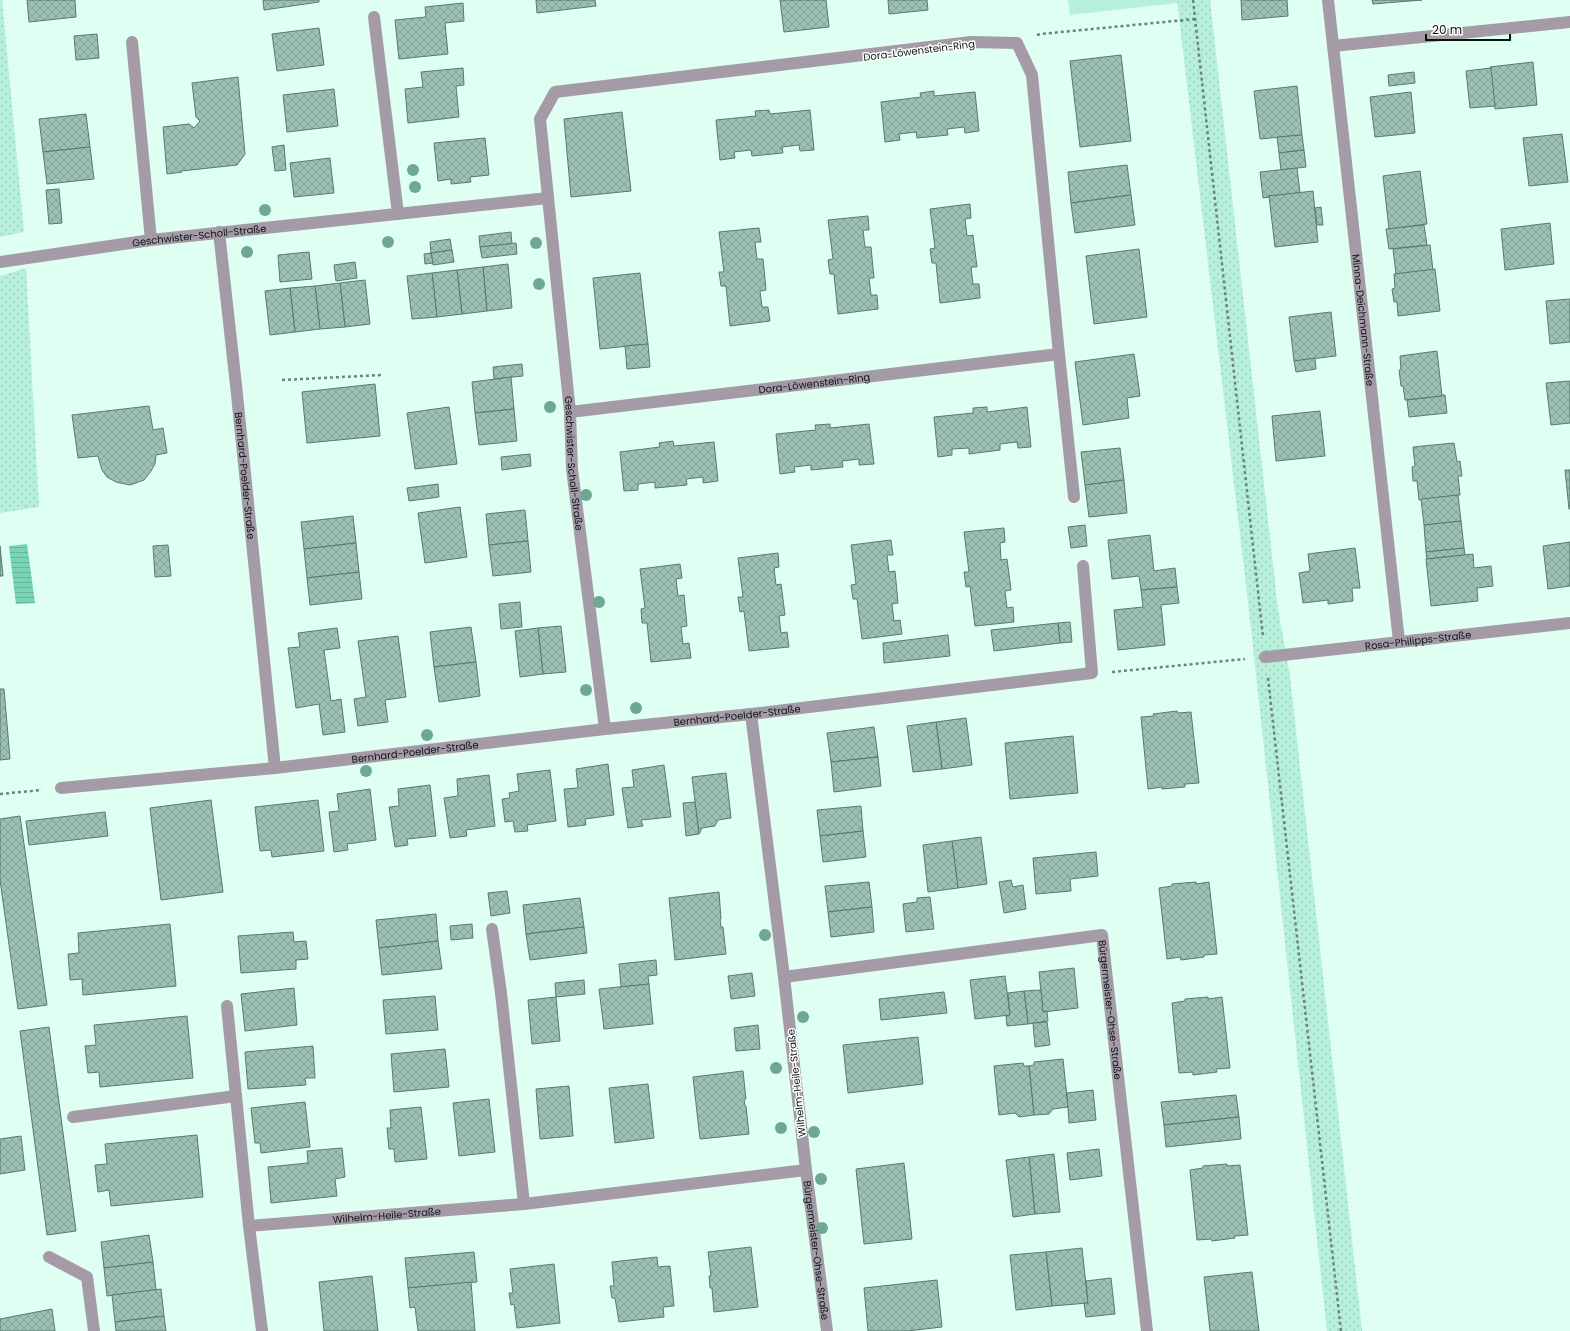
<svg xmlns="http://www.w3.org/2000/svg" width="1570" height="1331" viewBox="0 0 1570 1331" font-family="Poppins,sans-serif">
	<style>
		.grass { fill: url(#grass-dots) }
		.green { fill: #b6efda }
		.water { fill: url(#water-rules) }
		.building { fill: url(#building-cross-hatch); stroke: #567b6e }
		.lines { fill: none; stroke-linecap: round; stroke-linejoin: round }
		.path { stroke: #6c827a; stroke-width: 2.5; stroke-dasharray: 3 3; stroke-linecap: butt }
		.lane { stroke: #a59ba7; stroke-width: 12 }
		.street { stroke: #a59ba7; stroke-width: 12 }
		.tree { fill: #6fa796 }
		.labels { text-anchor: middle; stroke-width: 3; stroke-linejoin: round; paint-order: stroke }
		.street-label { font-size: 10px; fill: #081611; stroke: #fff }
	</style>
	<defs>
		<pattern id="grass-dots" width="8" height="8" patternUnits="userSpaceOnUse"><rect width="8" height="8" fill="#b6efda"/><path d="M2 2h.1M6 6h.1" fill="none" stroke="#9bccba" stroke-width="1.8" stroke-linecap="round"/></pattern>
		<pattern id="water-rules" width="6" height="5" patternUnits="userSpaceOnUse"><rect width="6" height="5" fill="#77d4b5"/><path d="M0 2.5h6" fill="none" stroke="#65b59b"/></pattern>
		<pattern id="building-cross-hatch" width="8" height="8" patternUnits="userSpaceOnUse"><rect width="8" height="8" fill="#9ac1b2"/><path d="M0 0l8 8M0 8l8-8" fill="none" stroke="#83a598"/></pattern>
	</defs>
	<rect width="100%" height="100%" fill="#defff2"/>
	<g class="grass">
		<path d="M0,0h2l22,232 -24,5z"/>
		<path d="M1177,0h33l68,609 12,67 72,655h-35l-76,-703z"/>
		<path d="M26,268l13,239 -39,6v-237z"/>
	</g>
	<path class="green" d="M1068,0h109v3l-107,12z"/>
	<path class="water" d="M27,544l8,59 -19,1 -7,-58z"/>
	<g class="building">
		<path d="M27,0h48l1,17 -47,5z"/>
		<path d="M263,0h56v2l-55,8z"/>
		<path d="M536,0h59l1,6 -59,7z"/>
		<path d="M780,0h46l3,27 -45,5z"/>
		<path d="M888,0h39l1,10 -39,4z"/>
		<path d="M1241,0h46l1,16 -46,4z"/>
		<path d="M1372,0h50l-49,4z"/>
		<path d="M463,3l1,18 -19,2 3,31 -49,5 -4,-39 31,-3 -1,-10z"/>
		<path d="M319,28l5,37 -47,6 -5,-37z"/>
		<path d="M97,34l2,24 -23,2 -2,-24z"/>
		<path d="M1121,55l10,86 -51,6 -10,-86z"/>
		<path d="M1533,62l4,43 -42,4 -5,-42z"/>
		<path d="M463,68l1,17 -8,1 3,31 -51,6 -3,-34 18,-2 -2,-15z"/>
		<path d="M1491,68l4,38 -25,2 -4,-37z"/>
		<path d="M1414,72l1,11 -26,3 -1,-11z"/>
		<path d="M238,77l7,77 -8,11 -56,6 1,1 -15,2 -4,-47 26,-3 5,4 6,-7 -4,-4 -4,-34z"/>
		<path d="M1297,86l5,49 -42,4 -6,-48z"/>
		<path d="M334,89l4,37 -51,6 -4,-37z"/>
		<path d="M934,91v5l41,-4 4,39 -14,2 -1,-6 -17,2 1,6 -31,3 -1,-6 -17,2 1,6 -15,2 -4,-40 40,-5 -1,-4z"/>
		<path d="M1411,92l4,41 -40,4 -5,-40z"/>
		<path d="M769,110l1,4 40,-4 4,40 -14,1 -1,-6 -17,2 1,6 -31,3 -1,-6 -17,2 1,6 -15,2 -4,-40 40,-4 -1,-5z"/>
		<path d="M622,112l9,79 -60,6 -7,-78z"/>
		<path d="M86,114l4,33 -47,5 -4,-33z"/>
		<path d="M1562,134l6,48 -39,4 -6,-48z"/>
		<path d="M1302,135l2,15 -25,3 -2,-16z"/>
		<path d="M485,138l4,37 -19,2 1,5 -20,2v-5l-13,2 -4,-38z"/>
		<path d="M284,145l2,25 -11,1 -3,-24z"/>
		<path d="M90,147l4,32 -47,5 -4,-32z"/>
		<path d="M1304,150l2,17 -25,3 -2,-17z"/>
		<path d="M330,158l4,35 -40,4 -4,-34z"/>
		<path d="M1127,165l4,30 -60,8 -3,-31z"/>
		<path d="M1297,168l3,25 -31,3 1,1 -7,1 -3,-26z"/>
		<path d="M1420,171l7,53 -38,5 -6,-53z"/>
		<path d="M59,189l3,34 -13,1 -3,-34z"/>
		<path d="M1313,191l5,51 -43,5 -6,-51z"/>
		<path d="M1131,195l4,30 -60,8 -4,-30z"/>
		<path d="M970,204l1,14 -6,1 2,17 6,-1 4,32h-6l2,17h6l1,14 -40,5 -4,-40h-4l-2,-14 5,-1 -5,-39z"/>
		<path d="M1321,207l2,18h-6l-2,-17z"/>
		<path d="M868,216l1,14h-6l2,17h6l3,31h-5l2,17h6l1,14 -40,5 -4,-40h-4l-2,-14 5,-1 -5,-39z"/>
		<path d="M1550,223l4,41 -49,6 -4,-41z"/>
		<path d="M1424,225l3,20 -38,4 -3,-20z"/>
		<path d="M759,228l2,14h-6l2,17h6l3,31 -6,1 2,16h6l2,14 -40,5 -4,-40h-5l-2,-14h5l-5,-40z"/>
		<path d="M511,232l1,12 -32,3 -1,-11z"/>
		<path d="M450,239l2,11 -21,3 -1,-11z"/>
		<path d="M516,243l1,11 -35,4 -2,-11z"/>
		<path d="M1430,245l3,25 -37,4 -3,-25z"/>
		<path d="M1139,249l8,68 -53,7 -8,-68z"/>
		<path d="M452,250l2,12 -21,3 -2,-12z"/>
		<path d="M309,252l3,27 -32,3 -2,-27z"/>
		<path d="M431,253l2,10 -8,1 -1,-10z"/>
		<path d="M355,262l2,16 -21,3 -2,-16z"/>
		<path d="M508,264l4,44 -25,3 -4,-44z"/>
		<path d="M483,267l4,44 -25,3 -5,-44z"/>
		<path d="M1435,269l5,42 -42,5 -1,-14h-3l-2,-13 3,-1 -1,-14z"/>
		<path d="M457,270l5,44 -25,3 -5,-44z"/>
		<path d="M432,273l5,44 -25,2 -5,-43z"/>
		<path d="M640,273l8,71 -48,5 -7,-71z"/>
		<path d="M365,280l5,44 -25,3 -5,-44z"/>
		<path d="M340,283l5,44 -25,2 -5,-43z"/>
		<path d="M315,286l5,43 -25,3 -5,-44z"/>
		<path d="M290,288l5,44 -25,3 -5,-44z"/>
		<path d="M1570,299v43l-20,2 -4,-43z"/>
		<path d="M1331,312l5,44 -42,5 -5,-44z"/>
		<path d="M648,344l2,23 -23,2 -2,-23z"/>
		<path d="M1437,351l5,45 -37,4 -2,-14h-2l-2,-16h2l-1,-14z"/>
		<path d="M1134,354l6,42 -13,2 2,20 -46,7 -8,-63z"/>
		<path d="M1315,358l1,11 -20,3 -2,-11z"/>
		<path d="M522,364l1,12 -29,3 -1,-12z"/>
		<path d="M511,377l3,32 -39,4 -3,-31z"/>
		<path d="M1570,381v42l-19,2 -5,-42z"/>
		<path d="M375,384l5,52 -73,7 -5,-51z"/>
		<path d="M1441,395h4l2,18 -38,4 -2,-17 35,-4z"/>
		<path d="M149,406l4,24 10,-2 4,25 -11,2 -1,9 -4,7 -7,9 -14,5 -14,-3 -9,-5 -5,-7 -4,-14 -20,2 -6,-43z"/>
		<path d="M449,407l8,57 -42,5 -8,-56z"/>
		<path d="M987,407v5l40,-5 4,40 -13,1 -1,-6 -17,2v6l-31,4v-6l-17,1v6l-14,2 -4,-40 39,-4v-5z"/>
		<path d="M514,409l3,32 -38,4 -4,-32z"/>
		<path d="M1320,411l5,45 -49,5 -4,-45z"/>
		<path d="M830,424v4l39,-4 5,40 -15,1v-6l-17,2 1,6 -32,3v-5l-17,2 1,5 -15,2 -4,-40 40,-4 -1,-5z"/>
		<path d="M673,441l1,5 40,-4 4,39 -15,2v-6l-17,2 1,6 -32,3v-6l-17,2v6l-14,1 -4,-39 40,-5 -1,-4z"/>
		<path d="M1454,443l3,19 3,-1 2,15h-4l2,19 -41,5 -2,-19h-4l-1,-14 3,-1 -2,-19z"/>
		<path d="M1120,448l4,32 -39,5 -4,-33z"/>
		<path d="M530,454l1,12 -29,4 -1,-13z"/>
		<path d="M1565,470h5v39h-1z"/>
		<path d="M1124,480l3,33 -38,4 -4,-32z"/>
		<path d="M438,484l1,13 -30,4 -2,-13z"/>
		<path d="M1458,495l3,26 -37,4 -3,-26z"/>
		<path d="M460,507l7,50 -42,6 -7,-50z"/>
		<path d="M525,510l3,31 -39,4 -3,-31z"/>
		<path d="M353,516l3,27 -52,6 -3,-27z"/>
		<path d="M1461,521l3,27 -38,4 -2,-27z"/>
		<path d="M1085,525l2,21 -16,2 -3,-21z"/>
		<path d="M1004,528l1,14 -5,1 1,17 6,-1 4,31 -6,1 2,17 6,-1 1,15 -39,4 -5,-40 -4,1 -2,-15h5l-5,-40z"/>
		<path d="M1150,535l4,36 21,-3 2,19 -36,3 -2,-14 -27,3 -4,-39z"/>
		<path d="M891,540l2,15h-6l2,17 6,-1 3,32 -6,1 2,17 6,-1 2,14 -40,5 -5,-40h-4l-2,-14 5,-1 -5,-39z"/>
		<path d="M528,541l3,31 -38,4 -4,-31z"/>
		<path d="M1570,542v44l-22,3 -5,-43z"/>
		<path d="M356,543l3,29 -52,6 -3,-29z"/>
		<path d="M168,545l3,31 -16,1 -2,-31z"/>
		<path d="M0,546l3,30h-3z"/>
		<path d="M1355,548l5,40h-8l1,13 -25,3v-4l-25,3 -4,-30 11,-2 -2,-17z"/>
		<path d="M1464,548l1,7 -38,4 -1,-7z"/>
		<path d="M778,553l1,14 -5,1 2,17 5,-1 4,31 -6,1 2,17 6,-1 2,15 -40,4 -5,-40 -4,1 -2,-15h5l-5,-39z"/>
		<path d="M1473,554l1,14 17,-2 2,20 -16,2 1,13 -47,5 -5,-47z"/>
		<path d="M680,564l2,14 -6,1 2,17 6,-1 3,31 -6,1 2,17 6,-1 2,15 -40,4 -4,-39h-5l-1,-14 4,-1 -5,-39z"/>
		<path d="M359,572l3,27 -52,6 -3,-27z"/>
		<path d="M1177,587l2,16 -18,2 4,40 -47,5 -4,-40 29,-3 -2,-17z"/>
		<path d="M520,602l2,25 -21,2 -2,-25z"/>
		<path d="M1070,622l2,20 -12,1 -2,-20z"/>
		<path d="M1058,623l2,20 -66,8 -3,-21z"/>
		<path d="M561,626l5,46 -23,2 -5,-46z"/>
		<path d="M471,627l5,35 -42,5 -4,-35z"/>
		<path d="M337,628l3,20 -16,2 7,51 10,-2 4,33 -22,3 -4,-31 -23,4 -8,-60 12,-1 -2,-14z"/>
		<path d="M538,628l5,46 -23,3 -5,-46z"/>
		<path d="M948,635l2,21 -66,7 -1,-20z"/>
		<path d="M398,636l8,61 -21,3 3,22 -30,4 -4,-27 12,-2 -8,-56z"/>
		<path d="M476,662l4,34 -41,6 -5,-35z"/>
		<path d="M0,689h4l6,70 -10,1z"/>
		<path d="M1177,711l1,2 13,-1 8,71 -14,1v3l-23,2v-2l-14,2 -7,-72 13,-1 -1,-2z"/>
		<path d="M966,718l6,47 -30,4 -6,-47z"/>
		<path d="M936,722l6,47 -29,3 -6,-46z"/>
		<path d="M874,727l4,30 -47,5 -4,-29z"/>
		<path d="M1073,736l5,57 -68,6 -5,-56z"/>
		<path d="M878,757l3,29 -47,6 -3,-30z"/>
		<path d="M608,764l6,51 -29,4 1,6 -18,2 -4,-38 14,-1 -2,-19z"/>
		<path d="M664,765l7,52 -30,3 2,6 -15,2 -6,-40 12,-1 -2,-17z"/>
		<path d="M550,770l6,51 -29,4 1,6 -13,1 -2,-11 -8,1 -3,-23 8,-1 -1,-5 10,-2 -2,-17z"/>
		<path d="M726,773l5,45 -13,2 -3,6 -13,2 -3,6 -7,-57z"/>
		<path d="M489,775l6,51 -29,4 1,6 -17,2 -6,-40 14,-2 -1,-17z"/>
		<path d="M430,785l6,51 -29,3 1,6 -13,2 -6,-40 10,-1 -1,-17z"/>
		<path d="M370,789l6,51 -29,4 1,6 -14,2 -5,-40 10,-1 -2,-17z"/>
		<path d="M211,800l12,92 -62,8 -11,-92z"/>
		<path d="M318,800l6,51 -52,6 -1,-7 -11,1 -5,-44z"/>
		<path d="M695,802l4,32 -13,2 -3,-33z"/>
		<path d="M861,806l2,25 -43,5 -3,-26z"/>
		<path d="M105,812l3,24 -79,9 -3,-24z"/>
		<path d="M20,816l27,189 -29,4 -18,-129v-61z"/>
		<path d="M863,831l3,26 -43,5 -3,-26z"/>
		<path d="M981,837l6,47 -29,4 -6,-47z"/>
		<path d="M952,841l6,47 -30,4 -5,-47z"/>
		<path d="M1096,852l2,24 -28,3 1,12 -35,3 -3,-36z"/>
		<path d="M1011,880l2,7 10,-2 3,24 -22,4 -5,-31z"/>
		<path d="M869,882l3,25 -44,5 -3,-26z"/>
		<path d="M1196,882v2l13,-2 8,72 -13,1v2l-23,3 -1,-3 -13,2 -8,-71 13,-2v-2z"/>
		<path d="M507,891l3,22 -19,3 -3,-23z"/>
		<path d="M719,892l2,27h-1l1,8h2l3,27 -51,6 -6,-62z"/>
		<path d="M930,897l4,32 -28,3 -3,-28 14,-2v-4z"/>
		<path d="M580,898l4,29 -58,7 -3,-29z"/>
		<path d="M872,907l2,25 -43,5 -3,-25z"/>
		<path d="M436,914l2,27 -59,7 -3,-28z"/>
		<path d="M170,924l6,62 -93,9 -1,-16 -12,1 -2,-26 11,-1 -1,-20z"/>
		<path d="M472,924l1,14 -22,2 -1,-14z"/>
		<path d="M584,927l3,26 -57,7 -4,-26z"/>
		<path d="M293,932l1,10 12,-1 2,18 -12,1v9l-55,4 -3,-37z"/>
		<path d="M438,941l4,28 -60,6 -3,-27z"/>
		<path d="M656,960l1,15 -9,1 1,8 -28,3 -2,-23z"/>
		<path d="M1074,968l4,40 -35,4 -4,-40z"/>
		<path d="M752,973l3,23 -24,3 -3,-23z"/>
		<path d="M1005,976l5,39 -35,4 -5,-39z"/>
		<path d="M584,980l1,14 -29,3 -1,-14z"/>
		<path d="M649,984l4,40 -49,5 -5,-40z"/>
		<path d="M294,988l3,37 -52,6 -4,-37z"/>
		<path d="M1041,990l2,22 4,-1 1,10 -20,3 -4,-33z"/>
		<path d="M1024,991l4,33 -21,2 -1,-10 4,-1 -2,-22z"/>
		<path d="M944,992l3,21 -66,7 -2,-21z"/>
		<path d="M435,996l3,34 -52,4 -3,-34z"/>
		<path d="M556,997l4,44 -28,3 -4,-44z"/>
		<path d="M1208,997v2l14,-2 8,71 -14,1 1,3 -24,3v-3l-14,1 -7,-70 13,-2v-2z"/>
		<path d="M187,1016l6,62 -93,9 -1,-15 -11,1 -3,-27 11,-1 -2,-20z"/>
		<path d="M1047,1022l3,23 -15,2 -2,-24z"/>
		<path d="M758,1025l2,24 -24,2 -2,-23z"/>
		<path d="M49,1027l27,204 -29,4 -27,-204z"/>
		<path d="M918,1037l5,47 -75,9 -5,-48z"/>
		<path d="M313,1046l2,32h-10l1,7 -58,4 -3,-37z"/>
		<path d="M445,1049l4,38 -55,5 -3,-38z"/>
		<path d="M1063,1059l5,48 -15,2 -4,5 -15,1 -5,-49 5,-1v-3z"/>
		<path d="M1023,1063l1,3h5l5,49 -15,2 -4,-4 -16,2 -5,-49z"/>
		<path d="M743,1071l3,28h-2l1,7h1l3,28 -49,5 -7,-62z"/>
		<path d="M648,1084l6,54 -39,5 -6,-55z"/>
		<path d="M569,1086l4,50 -33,3 -4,-50z"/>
		<path d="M1093,1090l3,30 -27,3 -2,-30z"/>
		<path d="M1236,1095l3,22 -75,8 -3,-23z"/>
		<path d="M489,1099l6,53 -36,4 -6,-53z"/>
		<path d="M305,1102l5,45 -49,6 -1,-10h-5l-4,-35z"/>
		<path d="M421,1107l6,52 -32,3 -1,-13h-5l-2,-21h4l-1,-18z"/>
		<path d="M1239,1117l2,22 -75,8 -2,-22z"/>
		<path d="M197,1135l6,62 -92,9 -2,-16 -11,2 -3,-27 12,-1 -2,-20z"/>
		<path d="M21,1136l4,34 -25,4v-35z"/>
		<path d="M342,1148l3,29 -10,2 2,17 -66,7 -3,-36 40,-4 -1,-12z"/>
		<path d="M1099,1149l3,27 -32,4 -3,-27z"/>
		<path d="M1054,1154l6,58 -25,2 -6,-57z"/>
		<path d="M1029,1157l6,57 -22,3 -7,-57z"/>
		<path d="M904,1163l8,76 -48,5 -8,-75z"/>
		<path d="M1227,1164v2l13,-1 8,70 -14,1 1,2 -23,3 -1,-2 -14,1 -7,-70 13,-2v-2z"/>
		<path d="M149,1235l4,27 -49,6 -3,-26z"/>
		<path d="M751,1247l7,60 -44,5 -2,-24h-2l-1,-12h2l-3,-24z"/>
		<path d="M1082,1248l6,55 -36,3 -6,-54z"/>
		<path d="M474,1252l3,30 -69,6 -3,-30z"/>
		<path d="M1046,1252l6,54 -36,4 -6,-55z"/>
		<path d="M657,1257l1,10 12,-1 4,40 -11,1 1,10 -45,5 -4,-24h-3l-2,-12h4l-2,-24z"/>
		<path d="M153,1262l3,28 -49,6 -3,-28z"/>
		<path d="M554,1264l6,59 -43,5 -3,-24 -3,1 -2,-12h4l-3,-24z"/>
		<path d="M1252,1272l7,59h-49l-6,-54z"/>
		<path d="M372,1276l6,55h-54l-5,-49z"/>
		<path d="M1111,1278l4,36 -29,3 -2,-14h4l-2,-22z"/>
		<path d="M937,1280l5,47 -35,4h-39l-4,-43z"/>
		<path d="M471,1282l4,49h-57l-3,-24 -5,1 -2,-20z"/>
		<path d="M161,1289l3,27 -49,6 -3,-27z"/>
		<path d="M52,1309l3,22h-55v-12z"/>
		<path d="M164,1316l2,15h-50l-1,-9z"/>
	</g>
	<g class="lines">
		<g class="path">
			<path d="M1193,0l70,637"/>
			<path d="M1037,35l4,-1 154,-15"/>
			<path d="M282,380l100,-5"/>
			<path d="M1112,672l133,-13"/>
			<path d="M1268,678l73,653"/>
			<path d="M0,794l42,-4"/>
		</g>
		<g class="lane">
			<path d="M132,42l19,198"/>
			<path d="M73,1117l163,-21"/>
			<path d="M49,1257l38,20 7,54"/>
		</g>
		<g class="street">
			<path id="s1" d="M1328,0l71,641"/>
			<path d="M374,17l24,197"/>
			<path d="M1333,46l237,-24"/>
			<path id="s2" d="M219,232l17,153 39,383"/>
			<path id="s3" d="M0,262l151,-22 397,-42"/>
			<path d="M1059,354l15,143"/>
			<path id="s4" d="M570,412l489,-58 -27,-279 -15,-32 -46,-1 -416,50 -15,27 30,293 2,57 33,260"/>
			<path id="s5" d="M1265,657l305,-34"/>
			<path id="s6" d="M61,788l214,-20 330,-39 146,-15 341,-41 -9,-107"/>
			<path d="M492,929l9,64 23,211"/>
			<path id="s7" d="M784,977l318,-42 45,396"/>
			<path d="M227,1006l22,220"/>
			<path id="s8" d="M806,1170l21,161"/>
			<path id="s9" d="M262,1331l-13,-105 275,-22 282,-34 -22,-193 -33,-263"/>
		</g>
	</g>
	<g class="tree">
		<circle cx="413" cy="170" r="6"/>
		<circle cx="415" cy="187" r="6"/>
		<circle cx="265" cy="210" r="6"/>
		<circle cx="388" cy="242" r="6"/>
		<circle cx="536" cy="243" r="6"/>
		<circle cx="247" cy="252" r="6"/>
		<circle cx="539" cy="284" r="6"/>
		<circle cx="550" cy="407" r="6"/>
		<circle cx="586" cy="495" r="6"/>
		<circle cx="599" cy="602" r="6"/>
		<circle cx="586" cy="690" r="6"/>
		<circle cx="636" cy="708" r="6"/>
		<circle cx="427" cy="735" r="6"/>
		<circle cx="366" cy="771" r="6"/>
		<circle cx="765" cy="935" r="6"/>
		<circle cx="803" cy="1017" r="6"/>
		<circle cx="776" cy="1068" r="6"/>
		<circle cx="781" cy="1128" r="6"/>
		<circle cx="814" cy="1132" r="6"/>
		<circle cx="821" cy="1179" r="6"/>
		<circle cx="822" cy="1228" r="6"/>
	</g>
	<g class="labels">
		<g class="street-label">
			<text transform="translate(919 50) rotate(-7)" y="4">Dora-Löwenstein-Ring</text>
			<text dy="4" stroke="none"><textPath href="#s3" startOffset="201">Geschwister-Scholl-Straße</textPath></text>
			<text dy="4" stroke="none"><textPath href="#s1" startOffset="322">Minna-Deichmann-Straße</textPath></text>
			<text dy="4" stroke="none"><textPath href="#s4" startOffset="246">Dora-Löwenstein-Ring</textPath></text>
			<text dy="4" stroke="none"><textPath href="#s4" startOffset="1650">Geschwister-Scholl-Straße</textPath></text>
			<text dy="4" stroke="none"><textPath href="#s2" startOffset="245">Bernhard-Poelder-Straße</textPath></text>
			<text dy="4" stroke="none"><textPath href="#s5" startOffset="154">Rosa-Philipps-Straße</textPath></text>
			<text dy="4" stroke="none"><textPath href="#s6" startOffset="680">Bernhard-Poelder-Straße</textPath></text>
			<text dy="4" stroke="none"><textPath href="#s6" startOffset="356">Bernhard-Poelder-Straße</textPath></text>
			<text dy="4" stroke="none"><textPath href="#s7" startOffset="396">Bürgermeister-Ohse-Straße</textPath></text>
			<text transform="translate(796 1083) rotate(-96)" y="4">Wilhelm-Heile-Straße</text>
			<text dy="4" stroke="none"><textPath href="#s9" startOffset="244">Wilhelm-Heile-Straße</textPath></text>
			<text dy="4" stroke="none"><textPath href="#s8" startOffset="81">Bürgermeister-Ohse-Straße</textPath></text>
		</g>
	</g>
	<path d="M1426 34v6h84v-6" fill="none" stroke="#081611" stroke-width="2"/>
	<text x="1432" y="34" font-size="12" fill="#081611" stroke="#ffffff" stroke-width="3" paint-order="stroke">20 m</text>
</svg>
